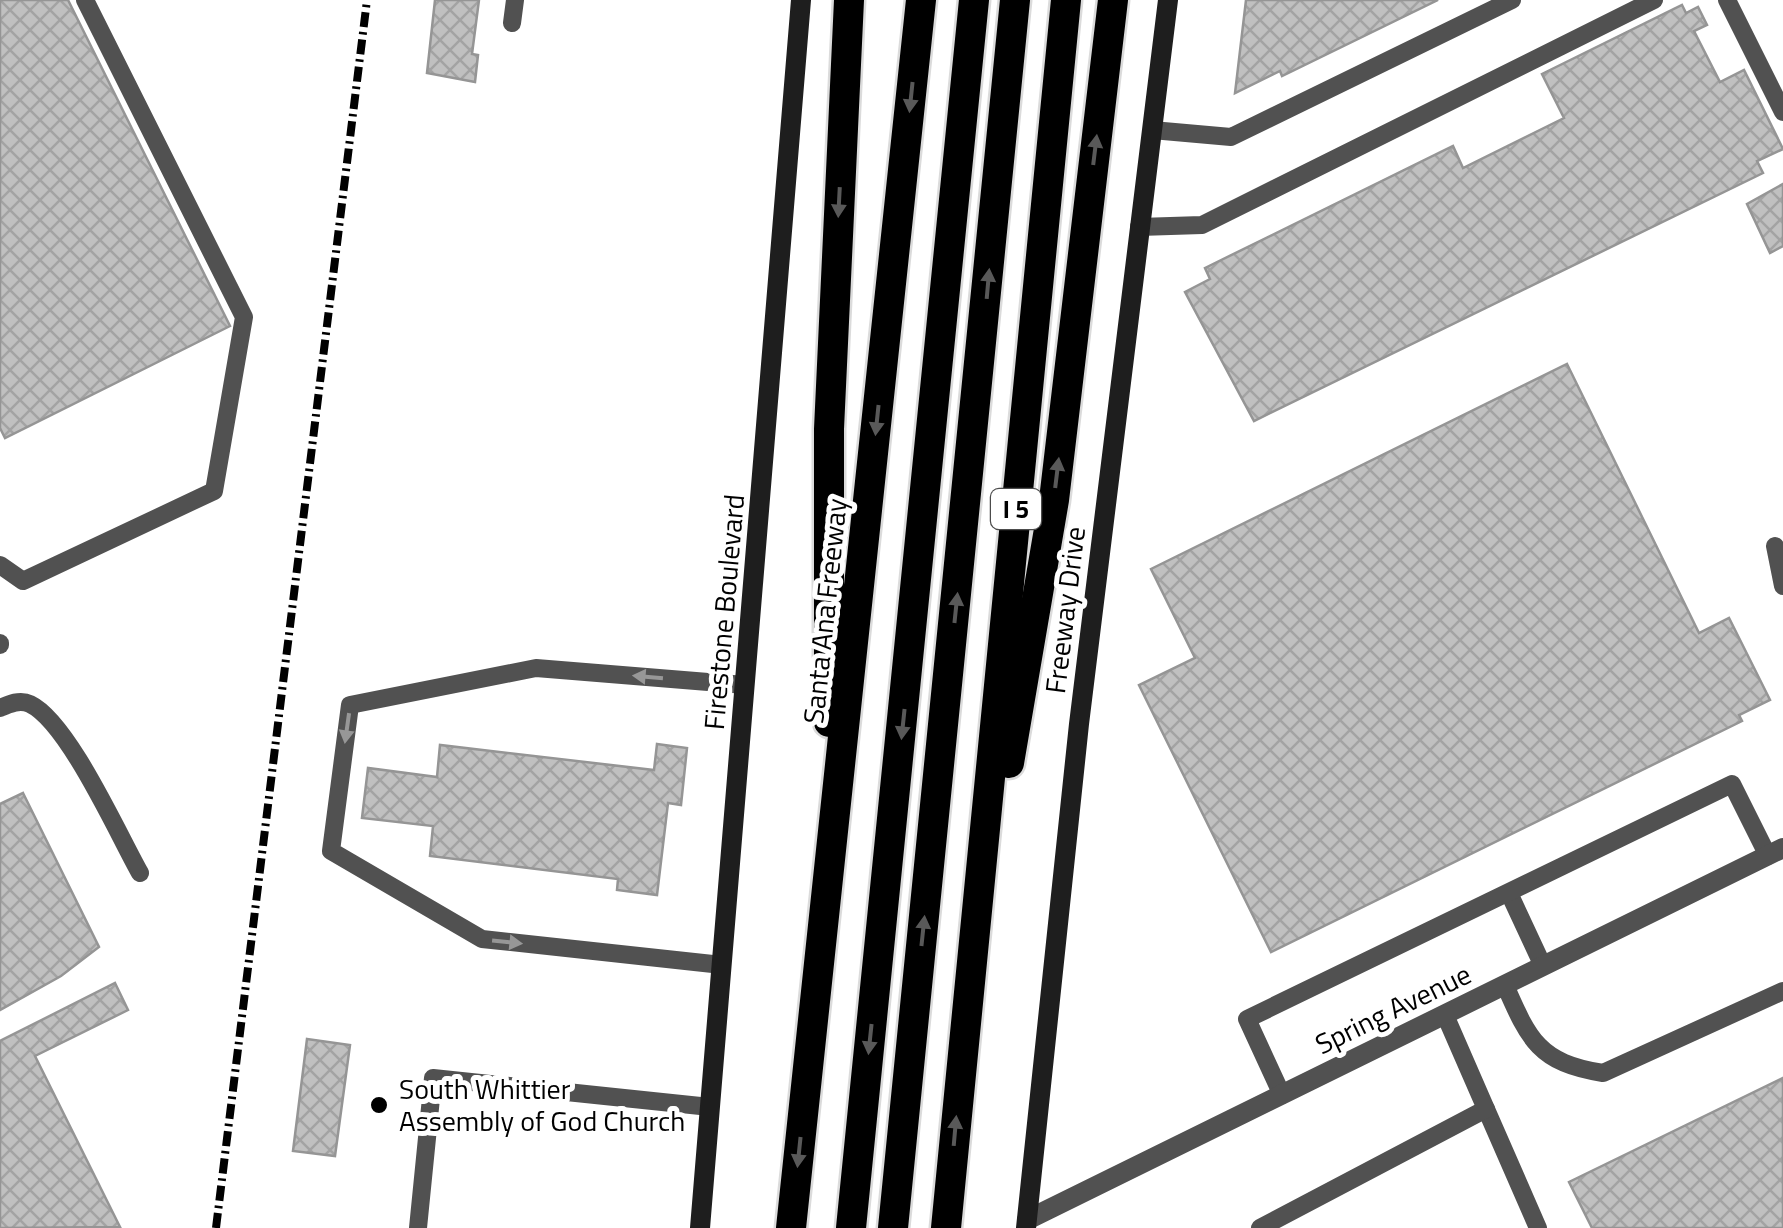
<svg xmlns="http://www.w3.org/2000/svg" width="1783" height="1228" viewBox="0 0 1783 1228" font-family="'Titillium Web',sans-serif">
	<style>
		.building { fill: url(#building-cross-hatch); stroke: #959595; stroke-width: 2.5 }
		.lines { fill: none; stroke-linecap: round; stroke-linejoin: round }
		.highway-casing { stroke: #dbdbdb; stroke-width: 35 }
		.lane { stroke: #515151; stroke-width: 18 }
		.street { stroke: #515151; stroke-width: 20 }
		.secondary { stroke: #1e1e1e; stroke-width: 20 }
		.highway { stroke: #000; stroke-width: 30 }
		.rail { stroke: #000; stroke-width: 8; stroke-dasharray: 15 5 2.5 5; stroke-linecap: butt }
		.oneway { fill: #595959 }
		.oneway2 { fill: #979797 }
		.poi-dot { fill: #000; stroke: #fff; stroke-width: 4 }
		.labels { text-anchor: middle; stroke-width: 10; stroke-linejoin: round; paint-order: stroke }
		.shield { fill: #fff; stroke: #4c4c4c; stroke-width: 2.5 }
		.shield-label { font-size: 25px; font-weight: bold; fill: #000 }
		.street-label { font-size: 28px; fill: #000; stroke: #fff }
		.poi-label { font-size: 28px; fill: #000; stroke: #fff; text-anchor: start }
	</style>
	<defs>
		<pattern id="building-cross-hatch" width="8" height="8" patternUnits="userSpaceOnUse" patternTransform="scale(2.5)"><rect width="8" height="8" fill="#c0c0c0"/><path d="M0 0l8 8M0 8l8-8" fill="none" stroke="#a3a3a3"/></pattern>
	</defs>
	<rect width="100%" height="100%" fill="#fff"/>
	<g class="building">
		<path d="M0,0h68l162,326 -225,112 -5,-10z"/>
		<path d="M435,0h44l-7,54 6,1 -3,27 -48,-9z"/>
		<path d="M1246,0h192l-156,76 -2,-5 -45,22z"/>
		<path d="M1682,5l4,8 12,-6 9,18 -13,6 26,51 24,-12 39,79 -26,12 6,12 -509,248 -69,-129 25,-13 -5,-11 248,-122 10,22 101,-50 -22,-44z"/>
		<path d="M1783,184v62l-13,7 -23,-49z"/>
		<path d="M1567,364l132,269 30,-15 41,82 -31,15 3,6 -471,231 -132,-267 56,-27 -44,-89z"/>
		<path d="M657,744l30,4 -6,57 -13,-2 -11,92 -40,-5 1,-11 -188,-23 3,-30 -71,-8 6,-50 69,9 3,-32 214,25z"/>
		<path d="M23,793l76,154 -38,29 -61,34v-206z"/>
		<path d="M115,983l13,27 -93,46 85,171 -120,1v-187z"/>
		<path d="M307,1039l43,6 -15,111 -42,-5z"/>
		<path d="M1783,1078v150h-191l-23,-46z"/>
	</g>
	<g class="lines">
		<g class="highway-casing">
			<g id="highway">
				<path d="M829,722v-293l20,-429"/>
				<path d="M1009,763l45,-263 59,-500"/>
				<path d="M791,1228l130,-1228"/>
				<path d="M851,1228l123,-1228"/>
				<path d="M893,1228l122,-1228"/>
				<path d="M946,1228l120,-1228"/>
			</g>
		</g>
		<g class="lane">
			<path d="M1727,0l56,112"/>
			<path d="M512,23l3,-23"/>
			<path d="M1152,130l79,7 281,-137"/>
			<path d="M1139,227l63,-2 452,-225"/>
			<path d="M1775,546l8,40"/>
			<path d="M0,565l23,16 191,-90 30,-174 -159,-317"/>
			<path d="M0,643v2"/>
			<path d="M0,708c9,-4 20,-9 30,-4 38,18 88,130 110,169"/>
			<path d="M1509,893l34,73"/>
			<path d="M722,965l-240,-26 -151,-88 19,-146 186,-37 209,17"/>
			<path d="M1505,985c24,55 34,78 98,88l180,-82"/>
			<path d="M1282,1095l-35,-76 485,-235 36,72"/>
			<path d="M1486,1109l52,119"/>
			<path d="M418,1228l15,-150 277,29"/>
			<path d="M1260,1228l226,-119 -41,-94"/>
		</g>
		<path class="street" d="M1027,1220l756,-372"/>
		<g class="secondary">
			<path d="M700,1228l101,-1228"/>
			<path d="M1026,1228l53,-504 89,-724"/>
		</g>
		<use href="#highway" class="highway"/>
		<path class="rail" d="M216,1228l151,-1228"/>
	</g>
	<defs><path id="oneway-solid" d="M-6-.8H1V-3.2L6.5 0L1 3.2V.8H-6Z" transform="scale(2.5)"/></defs>
	<g class="oneway">
		<use href="#oneway-solid" transform="translate(911 97) rotate(96)"/>
		<use href="#oneway-solid" transform="translate(1095 150) rotate(-83)"/>
		<use href="#oneway-solid" transform="translate(839 202) rotate(93)"/>
		<use href="#oneway-solid" transform="translate(988 284) rotate(-85)"/>
		<use href="#oneway-solid" transform="translate(877 420) rotate(96)"/>
		<use href="#oneway-solid" transform="translate(1057 473) rotate(-83)"/>
		<use href="#oneway-solid" transform="translate(956 608) rotate(-84)"/>
		<use href="#oneway-solid" transform="translate(903 724) rotate(96)"/>
		<use href="#oneway-solid" transform="translate(923 931) rotate(-84)"/>
		<use href="#oneway-solid" transform="translate(870 1039) rotate(96)"/>
		<use href="#oneway-solid" transform="translate(955 1131) rotate(-85)"/>
		<use href="#oneway-solid" transform="translate(799 1152) rotate(96)"/>
	</g>
	<g class="oneway2">
		<use href="#oneway-solid" transform="translate(648 677) rotate(-175)"/>
		<use href="#oneway-solid" transform="translate(347 728) rotate(98)"/>
		<use href="#oneway-solid" transform="translate(507 942) rotate(6)"/>
	</g>
	<circle class="poi-dot" cx="379" cy="1105" r="10"/>
	<g class="labels">
		<rect class="shield" x="991" y="489" width="50" height="40" rx="8"/>
		<g class="shield-label">
			<text x="1016" y="518">I 5</text>
		</g>
		<g class="street-label">
			<text transform="translate(1065 610) rotate(-83)" y="10">Freeway Drive</text>
			<text transform="translate(825 611) rotate(-84)" y="10">Santa Ana Freeway</text>
			<text transform="translate(724 612) rotate(-85)" y="10">Firestone Boulevard</text>
			<text transform="translate(1393 1009) rotate(-26)" y="10">Spring Avenue</text>
		</g>
		<g class="poi-label">
			<text x="399" y="1099">South Whittier<tspan x="399" dy="32">Assembly of God Church</tspan></text>
		</g>
	</g>
</svg>
